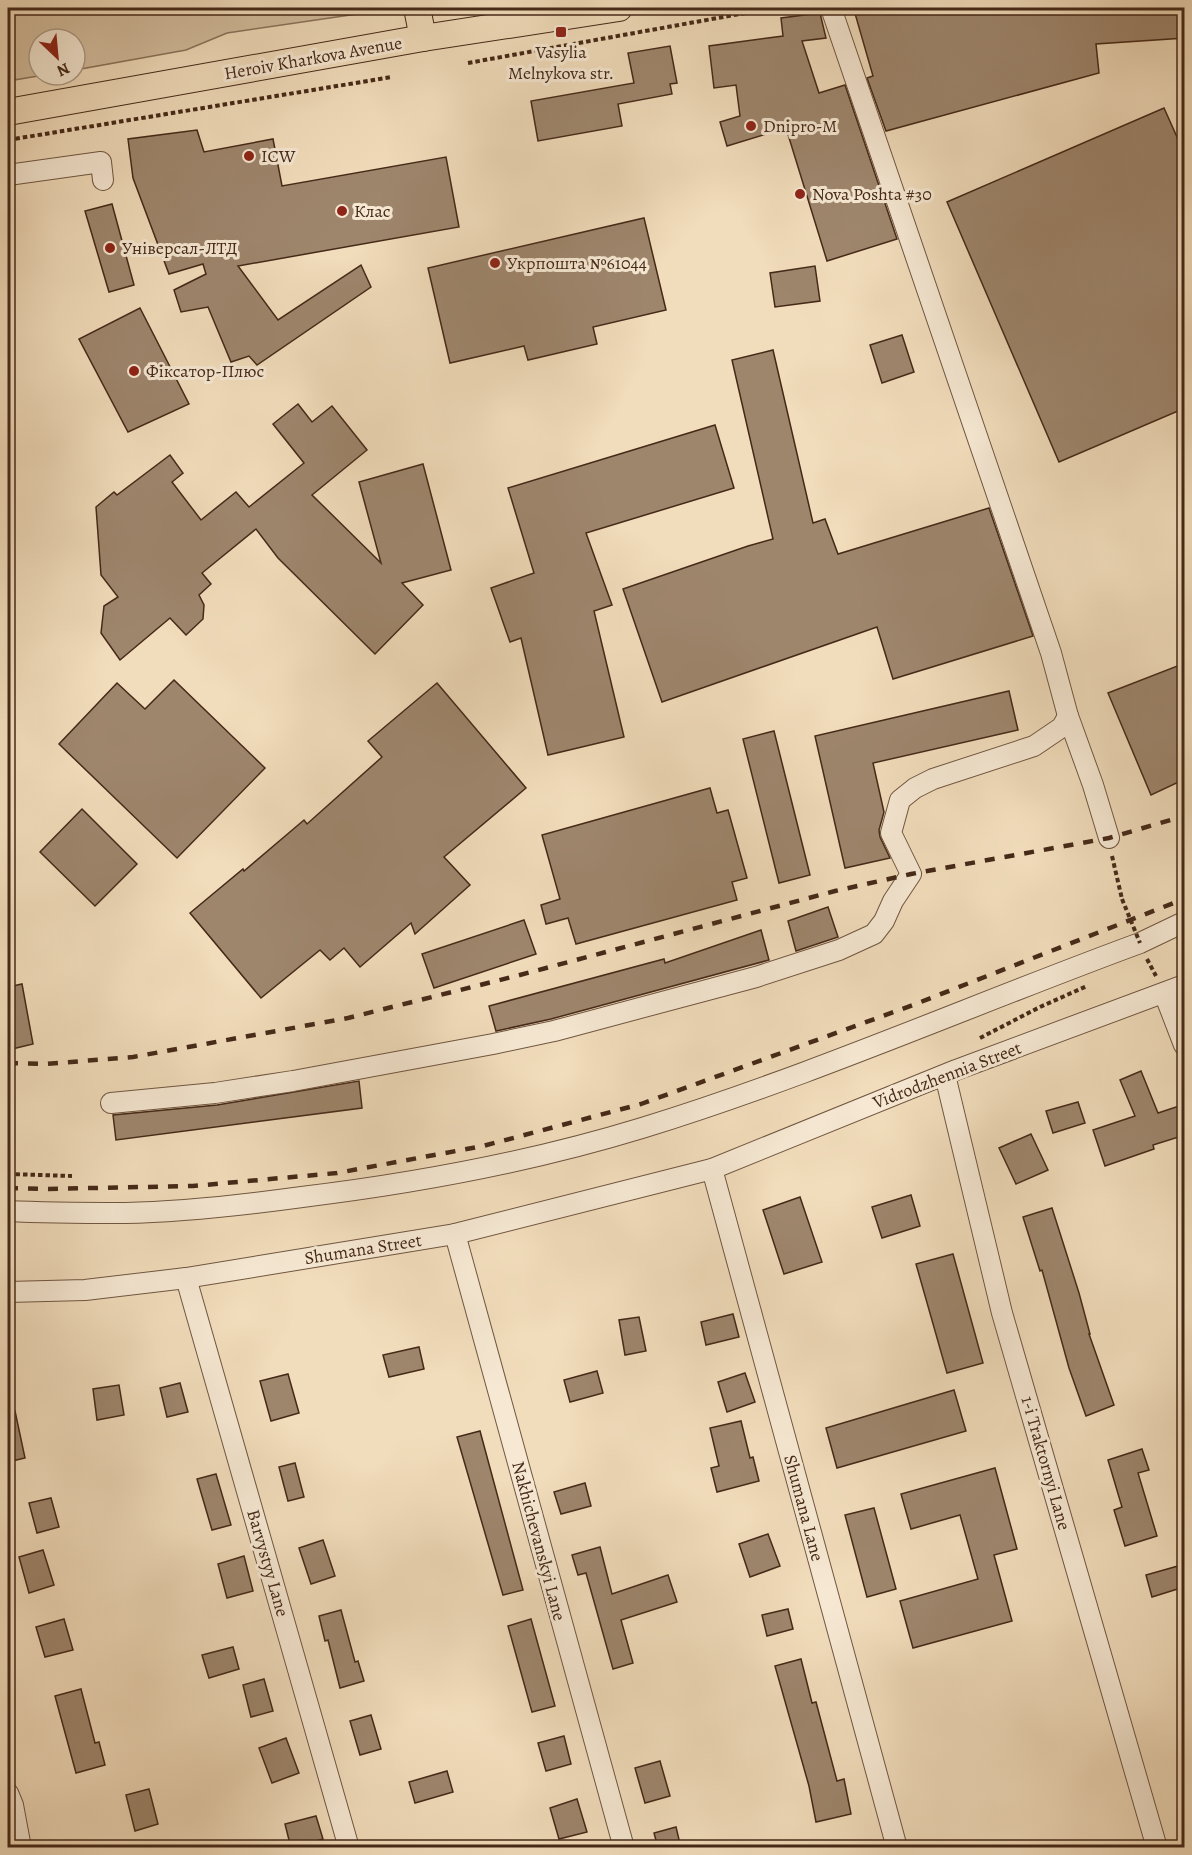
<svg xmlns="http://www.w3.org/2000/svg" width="1192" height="1855" viewBox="0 0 1192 1855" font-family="Alegreya,serif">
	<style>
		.green { fill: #d4be9f; stroke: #8c745c; stroke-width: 1.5 }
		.building { fill: #9e866d; stroke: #452918; stroke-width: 1.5 }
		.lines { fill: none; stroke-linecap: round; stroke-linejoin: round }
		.minor-casing { stroke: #705641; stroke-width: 22 }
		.major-casing { stroke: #452918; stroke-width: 28 }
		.path { stroke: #452918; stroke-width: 4; stroke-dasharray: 4.5 3; stroke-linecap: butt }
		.minor { stroke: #f6e8d3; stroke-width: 20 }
		.major { stroke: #f1dcbb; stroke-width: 26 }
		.rail { stroke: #452918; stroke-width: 4.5; stroke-dasharray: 10 10; stroke-linecap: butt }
		.path-bridge { stroke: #452918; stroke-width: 4; stroke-dasharray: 4.5 3; stroke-linecap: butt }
		.poi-dot { fill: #8f2418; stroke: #f6e8d3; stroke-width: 2 }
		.labels { text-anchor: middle; stroke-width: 6; stroke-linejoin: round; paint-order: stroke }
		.poi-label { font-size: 18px; fill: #452918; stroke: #f6e8d3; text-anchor: start }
		.street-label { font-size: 18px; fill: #452918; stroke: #f6e8d3 }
	</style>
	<rect width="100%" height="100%" fill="#f1dcbb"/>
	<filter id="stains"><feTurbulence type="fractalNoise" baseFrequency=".00333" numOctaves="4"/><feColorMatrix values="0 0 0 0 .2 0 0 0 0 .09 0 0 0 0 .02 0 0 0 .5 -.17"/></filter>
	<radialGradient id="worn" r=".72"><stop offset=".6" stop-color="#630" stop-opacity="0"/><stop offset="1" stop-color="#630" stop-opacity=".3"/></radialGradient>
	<path class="green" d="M8,8h372l-9,4 -144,21 -41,17 -111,20v-31h-36v36h5l-36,6z"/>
	<g class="building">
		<path d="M880,8h305v30l-89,6 3,29 -213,58 -19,-53 6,-2 -19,-66z"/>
		<path d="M820,13l6,25 -24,3 17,52 26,-8 52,154 -70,22 -41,-133 -59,18 -7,-24 20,-6 -4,-31 -22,3 -5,-42 74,-10 -2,-18z"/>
		<path d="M670,46l7,37 -7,1 2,10 -54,10 4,22 -84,15 -7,-40 103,-18 -6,-30z"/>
		<path d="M1164,108l21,47v253l-126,54 -112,-260z"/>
		<path d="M197,130l7,22 69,-13 9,47 164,-29 13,70 -221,39 40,54 83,-55 10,22 -114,78 -8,-9 -18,6 -23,-55 -27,5 -7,-22 32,-16 -3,-10 -34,10 -36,-96 -5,-39z"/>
		<path d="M112,204l22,81 -25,7 -24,-81z"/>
		<path d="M644,218l22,92 -73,17 4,17 -69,16 -4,-14 -74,17 -22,-95z"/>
		<path d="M815,266l5,35 -45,6 -5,-34z"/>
		<path d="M140,308l49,96 -61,28 -49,-93z"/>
		<path d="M902,335l12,37 -32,11 -12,-38z"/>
		<path d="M773,350l40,173 12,-4 13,35 151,-46 44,128 -140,43 -16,-52 -215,75 -39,-113 125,-43 25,-7 -41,-179z"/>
		<path d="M298,404l14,18 20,-16 35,44 -55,45 69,68 -22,-81 64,-18 28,106 -49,13 21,22 -48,49 -97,-96 -22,-29 -54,44 9,11 -12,11 5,10 -1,14 -17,16 -16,-17 -50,42 -19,-27 3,-27 14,-9 -17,-22 -5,-68 18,-15 3,3 53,-40 13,18 -11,9 29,38 35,-28 13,15 55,-44 -31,-39z"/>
		<path d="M715,425l19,63 -148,45 26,72 -18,6 30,126 -76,18 -27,-117 -11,4 -19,-54 43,-15 -26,-85z"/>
		<path d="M1185,663v116l-34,16 -43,-102z"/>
		<path d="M174,680l91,88 -88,90 -118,-114 58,-61 28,26z"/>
		<path d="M437,683l89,105 -82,69 26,28 -55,49 -4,-11 -51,44 -16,-19 -14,12 -10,-10 -59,48 -71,-85 53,-44 1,2 60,-51 3,4 75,-67 -14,-16z"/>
		<path d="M1009,691l9,39 -145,33 11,49 -5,18 1,7 10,21 -45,10 -30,-132z"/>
		<path d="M774,731l36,144 -31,8 -36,-144z"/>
		<path d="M710,788l7,25 11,-3 19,68 -15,4 5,18 -161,44 -8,-26 -22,6 -5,-19 19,-6 -18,-64z"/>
		<path d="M82,809l55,55 -42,42 -55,-54z"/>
		<path d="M828,907l10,30 -42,14 -8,-30z"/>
		<path d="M524,920l12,34 -102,34 -12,-34z"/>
		<path d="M761,930l8,30 -218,59 -55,12 -7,-25 175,-47 1,4z"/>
		<path d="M22,984l11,60 -25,6v-63z"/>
		<path d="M1141,1071l17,42 27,-9v31l-32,10 1,4 -49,17 -12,-36 42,-14 -15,-36z"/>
		<path d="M359,1081l3,27 -246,32 -3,-25 104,-10z"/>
		<path d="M1078,1102l7,21 -32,10 -7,-22z"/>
		<path d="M1031,1134l17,36 -32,14 -17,-36z"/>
		<path d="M911,1195l9,31 -38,12 -10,-31z"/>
		<path d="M800,1197l22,65 -38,12 -21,-64z"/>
		<path d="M1052,1208l27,85 11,41h-1l25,71 -28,11 -17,-48 -27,-98 -2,1 -17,-54z"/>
		<path d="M953,1254l30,109 -36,10 -31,-109z"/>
		<path d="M733,1314l6,23 -33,8 -5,-23z"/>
		<path d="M639,1317l7,34 -21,4 -6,-35z"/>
		<path d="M419,1347l5,22 -35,8 -6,-22z"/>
		<path d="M597,1371l6,22 -33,9 -6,-22z"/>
		<path d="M745,1373l10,29 -28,10 -9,-30z"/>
		<path d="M288,1374l11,39 -28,8 -11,-40z"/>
		<path d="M180,1383l8,29 -21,5 -7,-29z"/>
		<path d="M119,1385l5,30 -27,5 -4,-31z"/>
		<path d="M954,1390l12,41 -129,37 -11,-40z"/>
		<path d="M15,1411l10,47 -17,4v-50z"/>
		<path d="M741,1421l9,37 3,-1 6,24 -42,11 -6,-24 8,-2 -9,-38z"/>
		<path d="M480,1431l43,159 -20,5 -46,-158z"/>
		<path d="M1142,1449l7,21 -11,3 19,63 -32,10 -11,-36 8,-3 -14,-47z"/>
		<path d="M295,1463l9,34 -16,4 -9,-34z"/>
		<path d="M995,1468l22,81 -23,6 18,66 -99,27 -13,-47 78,-22 -18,-64 -49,14 -10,-35z"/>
		<path d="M216,1474l15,51 -19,5 -15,-51z"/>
		<path d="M585,1483l6,23 -30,8 -7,-22z"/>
		<path d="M51,1498l8,29 -22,6 -8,-30z"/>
		<path d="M874,1508l22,81 -29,8 -22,-82z"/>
		<path d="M768,1534l12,32 -30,11 -11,-33z"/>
		<path d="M323,1540l12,36 -24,8 -12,-36z"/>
		<path d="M600,1547l12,47 56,-19 9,27 -56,18 12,43 -20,6 -27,-96 -8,2 -6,-20z"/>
		<path d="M43,1550l11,35 -25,8 -10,-36z"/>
		<path d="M244,1556l9,35 -26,7 -9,-34z"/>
		<path d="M1178,1566l6,21 -32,10 -6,-22z"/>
		<path d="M788,1609l5,20 -26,7 -5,-21z"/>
		<path d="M341,1610l14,52 3,-1 6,20 -24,7 -12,-48 -3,1 -6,-25z"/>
		<path d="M64,1619l9,31 -28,7 -9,-30z"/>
		<path d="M531,1619l24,87 -23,6 -24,-86z"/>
		<path d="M233,1647l6,22 -30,9 -7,-23z"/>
		<path d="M801,1659l11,44 4,-1 21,79 7,-2 7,35 -35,8 -7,-36 -34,-120z"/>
		<path d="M264,1679l9,32 -22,6 -8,-32z"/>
		<path d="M81,1689l14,54 4,-1 6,23 -29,8 -21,-77z"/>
		<path d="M371,1715l10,34 -21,6 -10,-34z"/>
		<path d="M564,1736l7,28 -25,7 -8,-28z"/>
		<path d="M286,1738l13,35 -27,10 -13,-35z"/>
		<path d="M660,1761l10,35 -25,7 -10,-35z"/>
		<path d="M447,1771l6,21 -38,11 -6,-21z"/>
		<path d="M149,1789l9,35 -23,7 -9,-36z"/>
		<path d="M577,1799l10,33 -28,7 -9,-31z"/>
		<path d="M316,1816l7,23 -32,9 -6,-24z"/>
		<path d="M676,1827l5,21h-23l-4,-15z"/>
	</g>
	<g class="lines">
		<g class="minor-casing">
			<g id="minor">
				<path d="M831,8l220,645 17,63 25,69 16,53"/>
				<path d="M8,175l93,-13 2,18"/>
				<path d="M1164,993l20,52"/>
				<path d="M945,1075l57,238 155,535"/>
				<path d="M111,1103l104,-10 78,-12 200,-37 61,-13 202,-54 83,-27 35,-16 10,-13 9,-20 18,-27 -20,-41 9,-33 15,-12 18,-9 101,-33 28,-19 6,-11"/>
				<path d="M712,1169l185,679"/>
				<path d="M8,1211c39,2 78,2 117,2 59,-1 118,-8 177,-16 115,-14 229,-35 340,-69 169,-52 332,-124 498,-185l44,-21"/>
				<path d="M455,1234l169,614"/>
				<path d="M186,1278l163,570"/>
				<path d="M8,1292l77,-2 101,-12 269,-44 257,-65 244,-99 228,-85"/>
				<path d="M8,1793l5,12 8,43"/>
			</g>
		</g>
		<g class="major-casing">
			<g id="major">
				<path d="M417,8l6,30"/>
				<path d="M8,112l415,-74 196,-30"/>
			</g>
		</g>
		<g class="path">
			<path d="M468,63l305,-55"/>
			<path d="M8,140l384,-63"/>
			<path d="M1112,856l10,43"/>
			<path d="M1147,959l9,17"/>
			<path d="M980,1038l60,-31 47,-21"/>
			<path d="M8,1174l64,2"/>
		</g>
		<use href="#minor" class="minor"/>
		<use href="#major" class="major"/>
		<g class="rail">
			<path d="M8,1063l37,1 88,-7 215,-39 168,-42 319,-85 76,-17 198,-36 75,-22"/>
			<path d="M8,1188l36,1 149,-3 144,-13 146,-27 158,-42 272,-99 271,-106"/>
		</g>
		<path class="path-bridge" d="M1122,899l18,44"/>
	</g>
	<g class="poi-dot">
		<rect x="555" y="26" width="12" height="12" rx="3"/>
		<circle cx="751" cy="126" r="6"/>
		<circle cx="249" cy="156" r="6"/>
		<circle cx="800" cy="194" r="6"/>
		<circle cx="342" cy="211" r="6"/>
		<circle cx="110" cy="248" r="6"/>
		<circle cx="495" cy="263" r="6"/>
		<circle cx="134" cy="371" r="6"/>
	</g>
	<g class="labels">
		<g class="poi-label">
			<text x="561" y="58" text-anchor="middle">Vasylia<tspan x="561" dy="21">Melnykova str.</tspan></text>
			<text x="763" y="132">Dnipro-M</text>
			<text x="261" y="162">ICW</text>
			<text x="812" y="200">Nova Poshta #30</text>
			<text x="354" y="217">Клас</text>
			<text x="122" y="254">Універсал-ЛТД</text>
			<text x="507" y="269">Укрпошта №61044</text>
			<text x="146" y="377">Фіксатор-Плюс</text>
		</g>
		<g class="street-label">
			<text transform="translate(313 58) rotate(-10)" y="6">Heroiv Kharkova Avenue</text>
			<text transform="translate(947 1075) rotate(-21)" y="6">Vidrodzhennia Street</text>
			<text transform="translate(363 1249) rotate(-9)" y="6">Shumana Street</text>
			<text transform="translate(1046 1463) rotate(74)" y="6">1-i Traktornyi Lane</text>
			<text transform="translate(804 1508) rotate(75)" y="6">Shumana Lane</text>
			<text transform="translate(539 1541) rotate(75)" y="6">Nakhichevanskyi Lane</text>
			<text transform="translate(268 1563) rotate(74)" y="6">Barvystyy Lane</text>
		</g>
	</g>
	<rect width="1192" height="1855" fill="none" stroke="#f1dcbb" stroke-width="30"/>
	<rect x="9" y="9" width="1174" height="1837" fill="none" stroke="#452918" stroke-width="3"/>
	<rect x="15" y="15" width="1162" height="1825" fill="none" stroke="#452918" stroke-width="1.5"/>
	<g transform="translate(57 57) rotate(154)"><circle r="28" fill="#f6e8d3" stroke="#af9c88" stroke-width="1.5"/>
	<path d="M0-4.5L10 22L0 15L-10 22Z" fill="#8f2418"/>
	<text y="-9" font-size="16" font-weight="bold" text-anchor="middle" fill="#452918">N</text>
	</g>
	<rect width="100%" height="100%" filter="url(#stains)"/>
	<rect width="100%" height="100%" fill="url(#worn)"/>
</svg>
